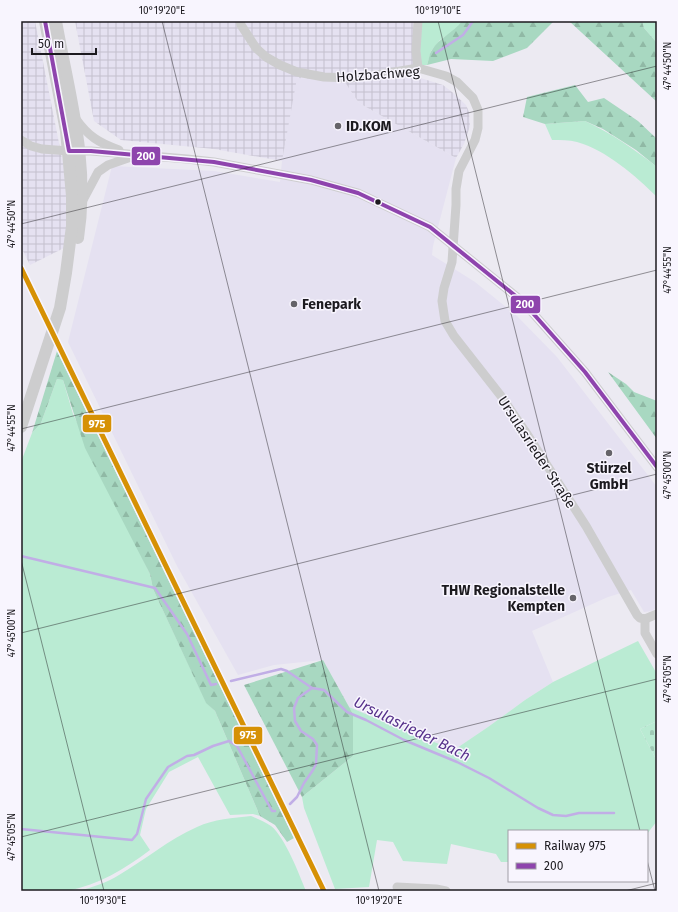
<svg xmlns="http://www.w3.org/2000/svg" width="678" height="912" viewBox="0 0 678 912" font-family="'Fira Sans',sans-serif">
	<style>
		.built { fill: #e5e1f1 }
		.industrial { fill: url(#industrial-grid) }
		.green { fill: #baebd3 }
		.forest { fill: url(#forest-firs) }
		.cemetery { fill: url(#cemetery-stones) }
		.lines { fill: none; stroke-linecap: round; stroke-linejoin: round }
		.stream { stroke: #c1aee6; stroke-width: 2.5 }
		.street { stroke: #cdcdce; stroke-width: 9 }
		.secondary { stroke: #cdcdce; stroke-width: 12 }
		.bus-1-casing { stroke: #f8f5fe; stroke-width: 7 }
		.bus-1 { stroke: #8e44ad; stroke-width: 4 }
		.rail-1-casing { stroke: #f8f5fe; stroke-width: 8 }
		.rail-1 { stroke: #d69105; stroke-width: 5 }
		.ticks { fill: none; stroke: #1c1a1f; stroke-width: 1; stroke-opacity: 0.45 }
		.poi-dot { fill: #656369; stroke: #f8f5fe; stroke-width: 1.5 }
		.bus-dot { fill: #1c1a1f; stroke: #f8f5fe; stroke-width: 1.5 }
		.labels { text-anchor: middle; stroke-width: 3; stroke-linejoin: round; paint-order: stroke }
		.street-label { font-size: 14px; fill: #1c1a1f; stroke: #f8f5fe }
		.poi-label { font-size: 14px; font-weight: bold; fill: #1c1a1f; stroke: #f8f5fe; text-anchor: start }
		.water-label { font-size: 15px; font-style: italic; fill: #57328b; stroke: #f8f5fe }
		.line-badge { stroke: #f8f5fe; stroke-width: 1.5 }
		.badge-label { font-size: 11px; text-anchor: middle; font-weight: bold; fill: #fff }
		.neatline { fill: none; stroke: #1c1a1f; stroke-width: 1.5 }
		.ticks-label { font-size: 10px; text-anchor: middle; fill: #1c1a1f }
	</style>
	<defs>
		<pattern id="industrial-grid" width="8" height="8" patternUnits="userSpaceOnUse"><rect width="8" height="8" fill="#e5e1f1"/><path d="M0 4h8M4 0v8" fill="none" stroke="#c4c0ce"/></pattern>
		<pattern id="forest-firs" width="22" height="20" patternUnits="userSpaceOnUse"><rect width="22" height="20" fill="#a8d8c1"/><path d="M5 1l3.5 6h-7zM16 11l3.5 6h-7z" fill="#90b9a5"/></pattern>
		<pattern id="cemetery-stones" width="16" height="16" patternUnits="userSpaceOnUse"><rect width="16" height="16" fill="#baebd3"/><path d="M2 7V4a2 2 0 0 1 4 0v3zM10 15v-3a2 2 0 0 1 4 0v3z" fill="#9fc9b5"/></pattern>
	</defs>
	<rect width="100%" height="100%" fill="#eceaf2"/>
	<path class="built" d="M296,78l48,3 15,22 97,55 -23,88 -1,9 43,27 42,34 40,41 100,130v120l-5,4 -8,1 -13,-22 -23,7 -76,34 21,51 -28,18 -37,27 -34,23 -74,-30 -31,-13 -26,-47 -49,5 -36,10 -61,-109 -109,-224 44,-176 102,5 66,11 2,-21z"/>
	<g class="industrial">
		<path d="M21,21h14l33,168v57l-38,19 -9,-18z"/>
		<path d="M75,21h338l1,55 29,9 9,7 14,13 3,7 1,14 -6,18 -8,14 -97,-55 -15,-22 -47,-3 -15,83 -68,-12 -93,-9 -27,-19z"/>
	</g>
	<g class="green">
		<path d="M422,21h40l-7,9 -15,10 -9,11 -4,14h-6l-2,-14z"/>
		<path d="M642,21h15v22l-13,-15z"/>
		<path d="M585,121c26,12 49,28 72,46v30c-21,-21 -51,-47 -80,-55 -8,-2 -16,-2 -25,-2l-7,-16z"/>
		<path d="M57,379l6,1 10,34 77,160 3,15 53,113 9,9 45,105 -7,-2 -23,1 -32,-58 -29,15 -23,37 -6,26 10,15c-25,19 -52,35 -83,41 -13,2 -32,0 -46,0v-429l11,-29 9,-10z"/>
		<path d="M638,641l19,33v47l-17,8 17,32v60l-10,13v-3h-138v31h-8l-5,-8 -45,-10 -4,20 -44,-3 -10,-19 -16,-2 -8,47 -34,2 -31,-81 -2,-11 51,-41v-42l-4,-7 31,13 74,30 34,-23 37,-27 28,-18z"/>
		<path d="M251,816c7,3 14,6 20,10 14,11 28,48 35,65h-227c13,-4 28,-8 40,-16 26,-15 50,-36 78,-48 17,-8 36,-9 54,-11z"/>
	</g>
	<g class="forest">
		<path d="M462,21h92l-27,27 -34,13 -42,-2 -24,6c2,-5 2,-11 5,-15 7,-12 21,-17 30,-29z"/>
		<path d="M569,21h73l2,7 13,15v59z"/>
		<path d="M575,85l13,17 16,-4 34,23 19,18v28l-21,-17 -33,-21 -18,-8 -40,3 -22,-7 4,-20z"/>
		<path d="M57,351l237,487 -7,4 -12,-17 -15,-9 -45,-105 -9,-8 -53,-114 -3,-15 -65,-126 -22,-68 -6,-1 -16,44 -9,10z"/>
		<path d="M608,372l18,12 8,8 23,9v38z"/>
		<path d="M323,660l30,54v42l-51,41 -58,-112z"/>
	</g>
	<path class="cemetery" d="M657,721v40l-17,-32z"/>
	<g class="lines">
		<g class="stream">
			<path d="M436,53l27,-18 10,-14"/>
			<path d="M21,556l134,32 32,46 24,51 5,-1"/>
			<path d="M231,681l50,-12 6,2 25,17"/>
			<path d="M290,804l7,-7 7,-14 9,-13 3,-6 1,-19 -4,-6 -12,-8 -6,-10 -1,-13 4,-10 14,-10 12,2 23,22 19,8 38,20 53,22 32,16 49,30 15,7 13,1 13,-3h35"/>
			<path d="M21,829l111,11 5,-6 9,-35 22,-32 19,-11 7,-1 19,-9 16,-5 8,5 35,65h3"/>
		</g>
		<g class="street">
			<path d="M240,21l1,4 15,23 10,9 14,8 17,7 27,5 26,1 33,-4 35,-6 28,8 11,6 16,16 5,12v18l-3,12 -16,31 -3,18v16l-4,57 -8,26 -2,13 3,20 9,15 47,60 24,35 61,95 51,89 3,3 5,1"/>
			<path d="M418,21l-2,30 2,17"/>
			<path d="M76,119c12,17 23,24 43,31"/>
			<path d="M21,140l10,6 11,3 27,2h22l96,8 27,3 97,18 47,13 72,34 93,75 62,70 72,95"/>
			<path d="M82,202l16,-30 10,-7 23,-8"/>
			<path d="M645,619v14l12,21"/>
			<path d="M645,619l12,-5"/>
			<path d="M397,887l39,2 10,2"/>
		</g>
		<g class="secondary">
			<path d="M56,21c13,74 34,141 22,217"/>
			<path d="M21,427l39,-119 6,-35 6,-47v-30l-6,-65 -21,-110"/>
		</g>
		<g class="bus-1-casing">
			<path id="bus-1" d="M45,21l24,130h22l123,11 97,18 47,13 72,34 93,75 62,70 72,95"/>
		</g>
		<use href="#bus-1" class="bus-1"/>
		<g class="rail-1-casing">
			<path id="rail-1" d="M21,268l303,623"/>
		</g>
		<use href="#rail-1" class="rail-1"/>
	</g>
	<path class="ticks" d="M162,21l217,870M438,21l202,810M21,224l636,-158M21,429l636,-159M21,560l83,331M21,633l636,-159M21,837l636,-158M647,860l8,31M625,891l32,-8"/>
	<g class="poi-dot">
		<circle cx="338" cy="126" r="4"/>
		<circle cx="294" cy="304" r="4"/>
		<circle cx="609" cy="453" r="4"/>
		<circle cx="573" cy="598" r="4"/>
	</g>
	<circle class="bus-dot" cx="378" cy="202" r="3.5"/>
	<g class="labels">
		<g class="street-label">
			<text transform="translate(378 74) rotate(-4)" y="5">Holzbachweg</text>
			<text transform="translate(537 452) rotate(57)" y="5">Ursulasrieder Straße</text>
		</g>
		<g class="poi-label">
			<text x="346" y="131">ID.KOM</text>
			<text x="302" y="309">Fenepark</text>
			<text x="609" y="473" text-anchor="middle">Stürzel<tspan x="609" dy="16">GmbH</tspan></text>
			<text x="565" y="595" text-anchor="end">THW Regionalstelle<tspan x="565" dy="16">Kempten</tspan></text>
		</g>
		<g class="water-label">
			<text transform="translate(412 729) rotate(26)" y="5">Ursulasrieder Bach</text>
		</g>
	</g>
	<g class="line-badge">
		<rect x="131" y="146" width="30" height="20" rx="4" fill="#8e44ad"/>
		<rect x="510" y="295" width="31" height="19" rx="4" fill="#8e44ad"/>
		<rect x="82" y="414" width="30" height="19" rx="4" fill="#d69105"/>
		<rect x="233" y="726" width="30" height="19" rx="4" fill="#d69105"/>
	</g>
	<g class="badge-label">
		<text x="146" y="160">200</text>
		<text x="525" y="308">200</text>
		<text x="97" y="428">975</text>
		<text x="248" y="739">975</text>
	</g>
	<rect width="678" height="912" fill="none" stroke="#f8f5fe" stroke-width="44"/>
	<rect x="508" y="830" width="140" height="52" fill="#f8f5fe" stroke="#a09da5"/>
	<rect x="516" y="843" width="20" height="6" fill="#d69105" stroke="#a09da5"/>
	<text x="544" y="850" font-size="12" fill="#1c1a1f">Railway 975</text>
	<rect x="516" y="863" width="20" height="6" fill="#8e44ad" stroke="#a09da5"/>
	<text x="544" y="870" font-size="12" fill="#1c1a1f">200</text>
	<path d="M32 48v6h64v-6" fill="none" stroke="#1c1a1f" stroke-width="2"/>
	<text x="38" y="48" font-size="12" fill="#1c1a1f" stroke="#f8f5fe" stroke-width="3" paint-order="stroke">50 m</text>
	<rect x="22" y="22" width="634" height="868" class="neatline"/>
	<g class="ticks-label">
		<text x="162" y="14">10°19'20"E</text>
		<text x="438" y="14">10°19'10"E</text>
		<text transform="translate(667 66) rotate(-90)" y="4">47°44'50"N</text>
		<text transform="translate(11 224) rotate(-90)" y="4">47°44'50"N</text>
		<text transform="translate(667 270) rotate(-90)" y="4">47°44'55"N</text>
		<text transform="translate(11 428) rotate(-90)" y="4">47°44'55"N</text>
		<text transform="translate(667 475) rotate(-90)" y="4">47°45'00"N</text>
		<text transform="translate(11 633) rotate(-90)" y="4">47°45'00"N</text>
		<text transform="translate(667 679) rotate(-90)" y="4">47°45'05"N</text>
		<text transform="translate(11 837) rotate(-90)" y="4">47°45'05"N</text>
		<text x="103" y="904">10°19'30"E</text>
		<text x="379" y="904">10°19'20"E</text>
	</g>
</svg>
